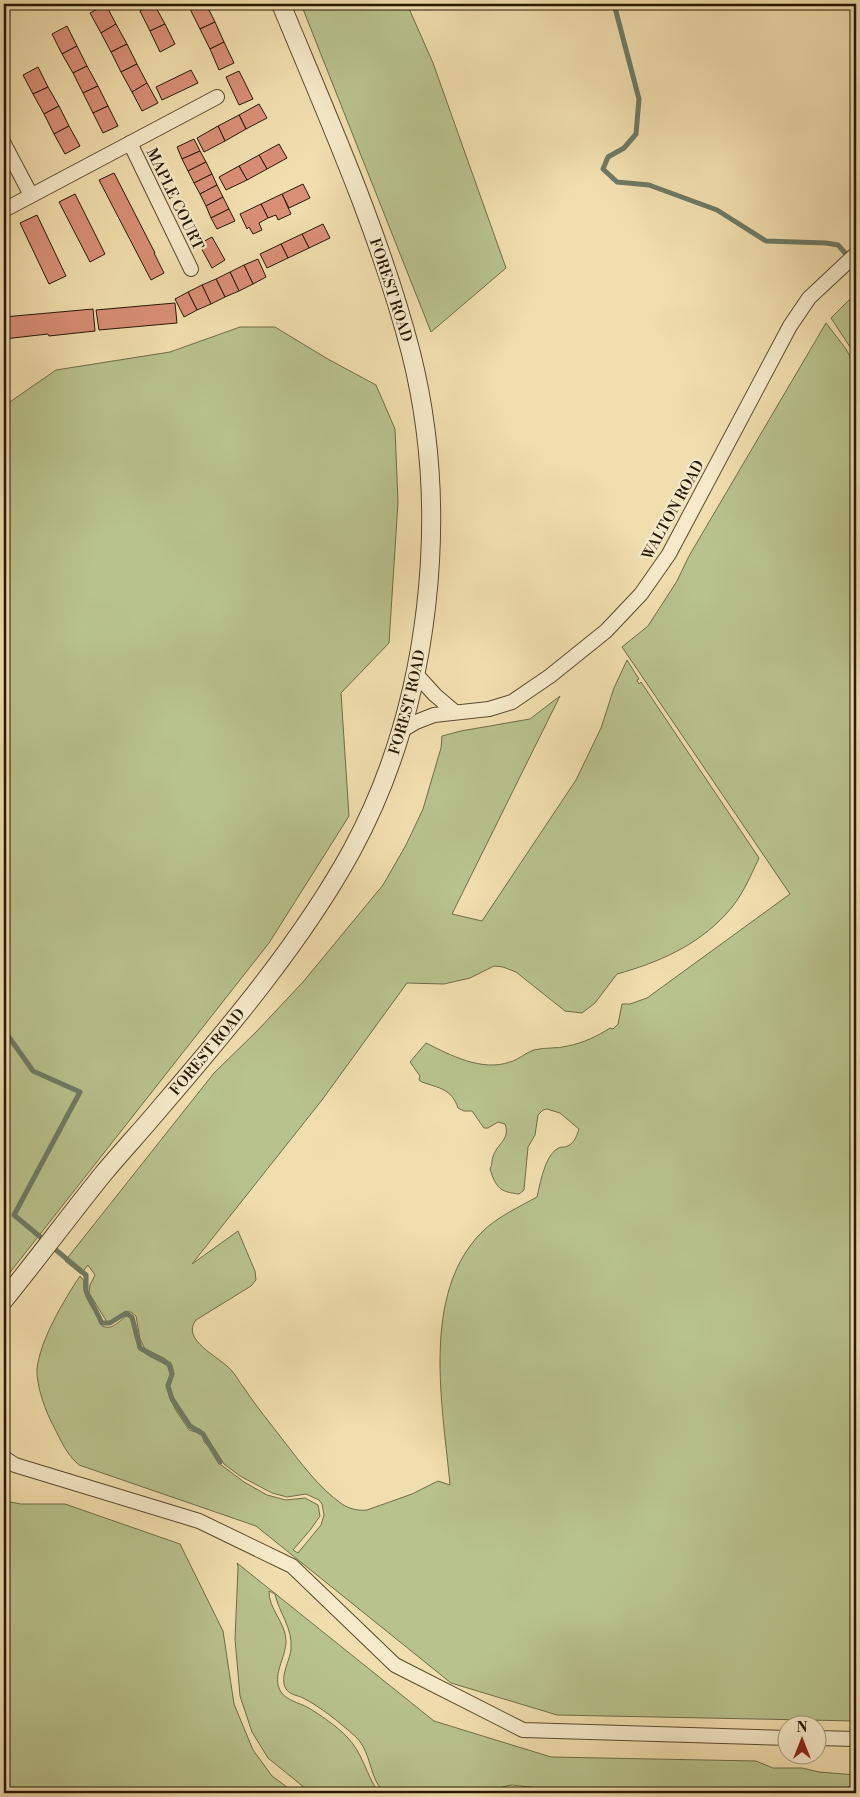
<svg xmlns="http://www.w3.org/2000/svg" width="860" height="1797" viewBox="0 0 860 1797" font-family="'Libre Bodoni',serif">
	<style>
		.green { fill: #b8c28c; stroke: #706c47 }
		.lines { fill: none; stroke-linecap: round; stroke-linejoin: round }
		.stream { stroke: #6d7a65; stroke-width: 5 }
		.building { fill: #d98f76; stroke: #271702 }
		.minor-casing { stroke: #5a492d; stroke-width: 16 }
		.tertiary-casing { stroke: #5a492d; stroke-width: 20 }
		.minor { stroke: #f6eaca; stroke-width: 14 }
		.tertiary { stroke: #f6eaca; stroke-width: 18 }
		.labels { text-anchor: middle; stroke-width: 4.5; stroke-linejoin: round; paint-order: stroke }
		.street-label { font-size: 15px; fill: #271702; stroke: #f6eaca }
	</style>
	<rect width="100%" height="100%" fill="#f1deae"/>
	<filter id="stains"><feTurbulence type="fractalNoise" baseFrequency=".004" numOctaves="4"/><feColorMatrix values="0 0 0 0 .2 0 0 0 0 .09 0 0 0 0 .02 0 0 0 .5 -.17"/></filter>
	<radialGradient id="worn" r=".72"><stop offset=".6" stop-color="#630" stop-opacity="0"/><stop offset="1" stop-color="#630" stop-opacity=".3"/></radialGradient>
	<g class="green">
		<path d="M301,4h106l26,59 73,205 -75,64z"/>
		<path d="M856,293v63l-25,-38z"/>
		<path d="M826,323l20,26 10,19v1353l-299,-6 -106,-32 -195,-157 -177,-61c-12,-10 -18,-24 -25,-38 -8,-14 -18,-42 -17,-58 3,-29 27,-69 43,-93l4,5c-2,13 6,23 12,33 3,5 2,11 9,13 8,2 15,-6 21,-11l4,1c4,7 3,12 5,19 6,22 17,19 34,31l2,7 -5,11 9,24 14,21 13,4 2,8 8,7 8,15 24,18 23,13 19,5 19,-2 13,7 2,11 -9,13 -18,21 5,3 23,-28 3,-10 -2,-11 -3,-4 -13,-6 -19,3 -15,-4 -32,-17 -16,-12 -10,-16 -7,-6 -2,-8 -5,-5 -6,-1 -7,-8 -15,-25 -3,-10 5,-11 -2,-9 -8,-7 -19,-9 -5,-10 -4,-23 -5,-4h-6l-11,9 -7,1 -18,-29 1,-8 5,-10 -7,-10 -7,9 -16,-13 149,-188 43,-42 46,-49 80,-97 23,-40 17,-36 18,-61 1,-12 19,-5 69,-12 30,-23 -108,218 30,7 94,-141 25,-52 13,-40 13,-28 12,19 -2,1 2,4 2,-2 118,176c-9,19 -18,41 -33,56 -29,32 -69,49 -109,60l-22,29 -13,10 -17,-2 -49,-39 -13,-5 -9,-1 -24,12 -26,6 -37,-1 -85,117 -130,164 46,-33 17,40 1,9 -5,6 -55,34c-16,20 24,37 35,50 5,5 8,12 13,18 12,18 26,35 39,52 18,23 35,47 59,64 7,5 17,7 25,6l45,-16 26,-13 12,4c-7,-78 -30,-191 32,-253 15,-15 37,-25 55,-35 3,-13 8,-41 20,-48 2,-2 5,-2 8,-2 9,-3 11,-9 14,-18l-19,-16 -13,-4 -4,1 -5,5 -3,20 -7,12 -4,43 -5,4c-20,-2 -23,-7 -29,-25 3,-5 1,-8 3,-12 3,-13 18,-17 12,-33l-7,-2 -10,6h-4l-12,-17h-8l-6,-3c-6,-19 -19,-20 -36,-26l-3,-2 1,-4 -10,-14 16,-19c24,12 56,29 84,19 8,-2 15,-9 24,-12 11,-3 23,-1 34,-4 15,-3 30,-10 42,-18l3,1 5,-5 4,-20h8l17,-6 143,-104 -168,-247 26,-21 29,-45 12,-25z"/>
		<path d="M240,327h35l51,31 50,27 19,44 3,73 -9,141 -48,50 8,123 -80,127 -265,337v-874l52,-36 114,-18z"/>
		<path d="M4,1501l17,3h44l115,40 43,87 11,73 19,46 19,26 23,17h-291z"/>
		<path d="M237,1563l197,158 117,36 205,4 17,7h29l17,4 37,3v18h-273l-71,-8 -10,2 -11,6h-47l-10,-3 -13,-2 -13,2 -7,3h-17c-3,-4 -6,-8 -8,-12 -7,-15 -8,-33 -21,-45 -15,-13 -34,-29 -52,-38 -6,-3 -13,-3 -17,-9 -7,-12 4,-28 5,-40 2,-21 -12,-36 -16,-55l-6,-3c-1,17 17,32 17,50 0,17 -15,35 -5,51 5,8 18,11 26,15 12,7 31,20 40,30 16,16 19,38 32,56h-68l-43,-35 -16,-26 -12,-36 -5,-57 3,-72z"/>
	</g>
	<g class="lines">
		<g class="stream">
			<path d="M614,4l25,95 -3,35 -12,14 -16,9 -5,12 14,13 32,3 68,25 49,31 60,2 12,2 18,20"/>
			<path d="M4,1030l29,41 47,21 -66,123 72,60v16l16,32h8l16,-10 6,4 8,31 29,16 3,10 -4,12 4,13 18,27 13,8 17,28"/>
		</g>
	</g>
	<g class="building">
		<path d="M154,4l11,20 -15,7 -10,-20z"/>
		<path d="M201,4h5l9,18 -15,7 -10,-20z"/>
		<path d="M106,5l10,19 -15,9 -11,-20z"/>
		<path d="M215,22l9,20 -14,7 -10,-20z"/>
		<path d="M116,24l11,20 -16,8 -10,-19z"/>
		<path d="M165,24l10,20 -15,8 -10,-21z"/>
		<path d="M67,26l10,20 -15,8 -10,-20z"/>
		<path d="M224,42l10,21 -15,7 -9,-21z"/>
		<path d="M127,44l10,20 -16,8 -10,-20z"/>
		<path d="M77,46l10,20 -14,7 -11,-19z"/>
		<path d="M137,64l10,19 -15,9 -11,-20z"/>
		<path d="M87,66l11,20 -15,7 -10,-20z"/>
		<path d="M38,67l10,20 -15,7 -10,-19z"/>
		<path d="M191,70l7,13 -36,17 -6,-13z"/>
		<path d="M239,71l14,28 -14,6 -13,-28z"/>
		<path d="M147,83l11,20 -16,8 -10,-19z"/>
		<path d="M98,86l10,20 -15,7 -10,-20z"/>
		<path d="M48,87l11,19 -15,8 -11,-20z"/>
		<path d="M259,104l8,14 -21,11 -7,-14z"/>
		<path d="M59,106l10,20 -15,8 -10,-20z"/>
		<path d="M108,106l10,20 -15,7 -10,-20z"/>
		<path d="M239,115l7,14 -21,12 -7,-15z"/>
		<path d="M69,126l11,20 -15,8 -11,-20z"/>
		<path d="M218,126l7,15 -21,11 -7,-14z"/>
		<path d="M194,139l6,12 -18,8 -5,-12z"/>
		<path d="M279,144l8,14 -20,11 -8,-14z"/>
		<path d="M200,151l6,11 -18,9 -6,-12z"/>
		<path d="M259,155l8,14 -20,11 -8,-14z"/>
		<path d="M206,162l6,12 -18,9 -6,-12z"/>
		<path d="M239,166l8,14 -21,10 -7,-13z"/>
		<path d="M114,173l41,80h-1l10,20 -13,7 -52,-100z"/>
		<path d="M212,174l5,11 -17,9 -6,-11z"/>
		<path d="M303,184l7,14 -21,10 -7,-14z"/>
		<path d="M217,185l6,12 -17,9 -6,-12z"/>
		<path d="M75,194l30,60 -15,8 -31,-60z"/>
		<path d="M282,194l9,20 -13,6 -2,-5 -8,3 -7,-14z"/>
		<path d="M223,197l6,12 -18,9 -5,-12z"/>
		<path d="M261,204l7,14 -9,5 3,7 -9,4 -4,-7 -2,2 -7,-15z"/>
		<path d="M229,209l6,12 -18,8 -6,-11z"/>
		<path d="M37,215l29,61 -17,8 -29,-61z"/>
		<path d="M323,224l7,14 -21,10 -7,-14z"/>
		<path d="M302,234l7,14 -21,10 -7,-14z"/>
		<path d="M212,237l13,23 -13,8 -13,-24z"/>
		<path d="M281,244l7,14 -21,10 -7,-14z"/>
		<path d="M258,259l8,18 -13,7 -9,-19z"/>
		<path d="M244,265l9,19 -14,7 -9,-19z"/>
		<path d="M230,272l9,19 -14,6 -9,-18z"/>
		<path d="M216,279l9,18 -14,7 -9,-19z"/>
		<path d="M202,285l9,19 -14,6 -9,-18z"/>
		<path d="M188,292l9,18 -13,7 -9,-18z"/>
		<path d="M175,303l2,20 -78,7 -3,-20z"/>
		<path d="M93,309l2,22 -46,5 -1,-2 -44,5v-22z"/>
	</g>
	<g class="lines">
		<g class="minor-casing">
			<g id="minor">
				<path d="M130,143l61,126"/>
				<path d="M4,144l27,51"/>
				<path d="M4,210l213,-113"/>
				<path d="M415,673l20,22 20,17"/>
				<path d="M399,732l17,-10 18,-7 55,-6 23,-7 38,-26 56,-45 35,-37 28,-40 121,-228 19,-28 47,-44"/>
				<path d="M4,1458l11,7 184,56 93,45 103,99 128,65 265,8"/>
				<path d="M818,1738l38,1"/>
			</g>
		</g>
		<g class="tertiary-casing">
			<g id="tertiary">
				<path id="s1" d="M4,1300c34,-42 66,-85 99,-126 19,-23 39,-44 58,-67 67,-78 142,-167 191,-257 79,-146 99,-338 59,-497 -31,-120 -83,-235 -130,-349"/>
			</g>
		</g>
		<use href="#minor" class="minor"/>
		<use href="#tertiary" class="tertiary"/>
	</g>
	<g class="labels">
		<g class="street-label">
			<text transform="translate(175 199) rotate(64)" y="5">MAPLE COURT</text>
			<text transform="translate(391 290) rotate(72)" y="5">FOREST ROAD</text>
			<text transform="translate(673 510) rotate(-61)" y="5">WALTON ROAD</text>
			<text dy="5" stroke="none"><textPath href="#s1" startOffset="728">FOREST ROAD</textPath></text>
			<text dy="5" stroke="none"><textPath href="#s1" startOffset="321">FOREST ROAD</textPath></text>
		</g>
	</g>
	<rect width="860" height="1797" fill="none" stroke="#f1deae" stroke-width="20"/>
	<rect x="5" y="5" width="850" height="1787" fill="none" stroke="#271702" stroke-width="2.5"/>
	<rect x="10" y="10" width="840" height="1777" fill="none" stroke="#271702"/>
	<g transform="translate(802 1740)"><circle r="24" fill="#f6eaca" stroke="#a3967a"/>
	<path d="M0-4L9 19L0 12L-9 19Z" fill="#8f2418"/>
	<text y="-8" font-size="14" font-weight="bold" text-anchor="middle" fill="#271702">N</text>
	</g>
	<rect width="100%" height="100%" filter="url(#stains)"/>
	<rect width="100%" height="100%" fill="url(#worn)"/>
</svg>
